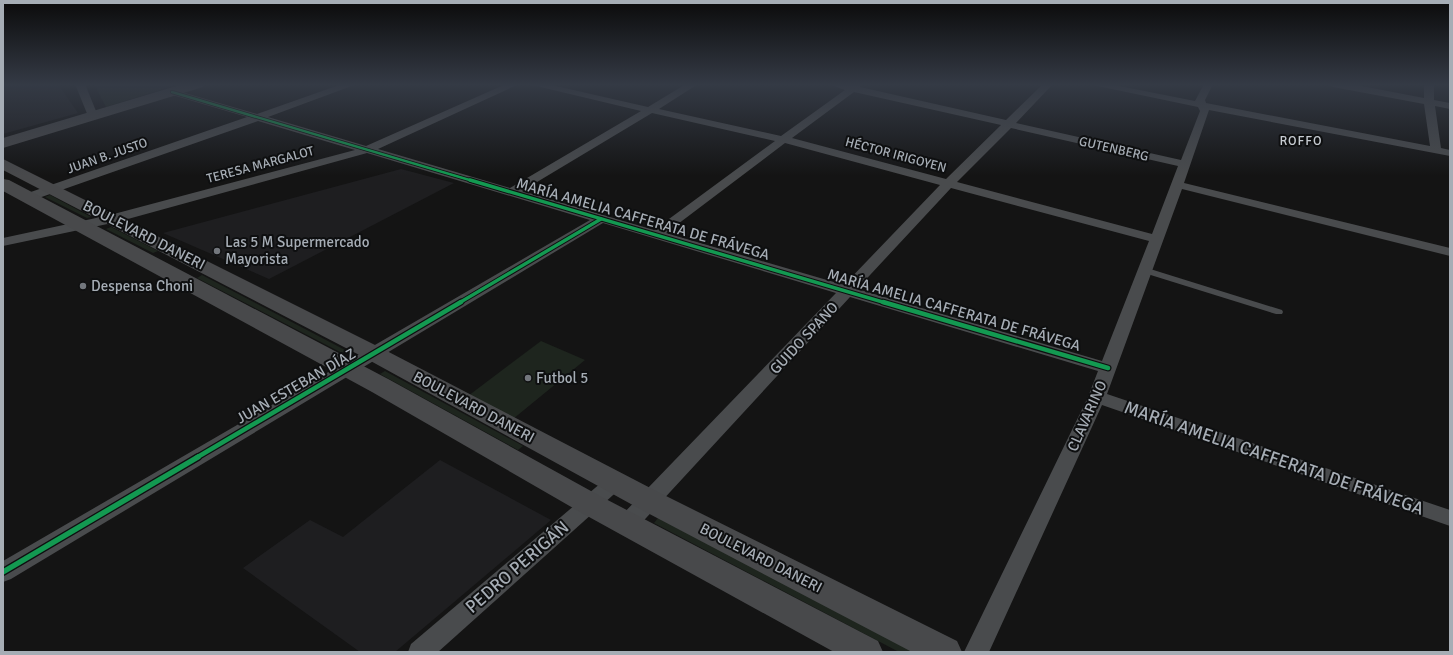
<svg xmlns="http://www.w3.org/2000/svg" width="1453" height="655" viewBox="0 0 1453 655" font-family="Signika,sans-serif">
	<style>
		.built { fill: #1e1e20 }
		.green { fill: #1e251e }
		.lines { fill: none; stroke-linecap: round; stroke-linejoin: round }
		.service { fill: #494b4d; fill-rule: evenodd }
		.minor { fill: #494b4d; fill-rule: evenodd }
		.secondary { fill: #48494b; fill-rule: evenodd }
		.cycleway-far3-casing { stroke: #0e0f10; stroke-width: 4 }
		.cycleway-far2-casing { stroke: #0e0f10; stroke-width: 5.5 }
		.cycleway-far1-casing { stroke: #0e0f10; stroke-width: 7 }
		.cycleway-casing { stroke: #0e0f10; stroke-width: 8 }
		.cycleway-far3 { stroke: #139951; stroke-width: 2.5 }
		.cycleway-far2 { stroke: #139951; stroke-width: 3.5 }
		.cycleway-far1 { stroke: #139951; stroke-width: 4.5 }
		.cycleway { stroke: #139951; stroke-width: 5.5 }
		.poi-dot { fill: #73777d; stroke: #0e0f10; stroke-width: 1.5 }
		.labels { text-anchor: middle; stroke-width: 4; stroke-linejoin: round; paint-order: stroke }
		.far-neighbourhood-label { font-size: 13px; letter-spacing: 1px; fill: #c6cbd1; stroke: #0e0f10 }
		.far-street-label { font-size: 13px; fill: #a6adb5; stroke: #0e0f10 }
		.street-label { font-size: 15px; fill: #a6adb5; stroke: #0e0f10 }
		.poi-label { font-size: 15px; fill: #a6adb5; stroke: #0e0f10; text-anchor: start }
		.near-street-label { font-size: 18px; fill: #a6adb5; stroke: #0e0f10 }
	</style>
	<rect width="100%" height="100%" fill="#141414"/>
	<g class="built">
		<path d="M9,84h49l20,29 -75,21v-48z"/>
		<path d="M401,169l53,14 -185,96 -106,-46z"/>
		<path d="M440,460l111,60 -156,132h-35l-117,-84 67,-48 33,17z"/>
	</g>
	<g class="green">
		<path d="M171,84l2,2 -67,21 -12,-23z"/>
		<path d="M50,195l41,22 -4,1 -42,-21z"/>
		<path d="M111,227l47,24 -5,2 -47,-24z"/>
		<path d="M202,275l145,76 -5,2 -145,-75z"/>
		<path d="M541,341l44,19 -72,59 -45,-23z"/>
		<path d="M385,371l138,75 -5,4 -138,-76z"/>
		<path d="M658,518l258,134h-17l-245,-129z"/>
	</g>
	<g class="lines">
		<path class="service" d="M1141,268h6l135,42 1,2 -1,2h-6l-135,-42 -1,-2z"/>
		<g class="minor">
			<path d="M75,84h10l13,32 -1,2h-8l-1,-2z"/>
			<path d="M342,84h15l-89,33 98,29 140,-62h13l-141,65 132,39 131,-77 -113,-27h19l101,23 38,-23h12l-39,25 122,27 64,-46 -17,-6h33l-1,3 146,33 37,-36h10l-37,39 165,37 19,-49 -2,-4 -110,-23h21l86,17 9,-17h9l-8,16 1,3 224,43 -6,-42 -91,-17 -4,-3h22l73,14v-14h10v16l16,3v6l-15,-3 6,42 9,2v6l-241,-46 -25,73 266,65v8l-268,-67 -75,205 343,116v16l-348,-121 -113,247h-25l124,-255 10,-26 -248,-74 -215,233 -8,3 -8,-3 -3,-6 3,-6 217,-225 -233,-70 -592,356 -8,3v-21l587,-341 -223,-67 -250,69 -114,24v-8l107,-23 245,-65 -97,-29 -225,79h-8l-2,-3 2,-3 222,-77 -78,-23 -2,-2 2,-2h6l82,24zM854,92l147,33 -55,54 -154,-41zM652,113l123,28 -121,89 -132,-39zM1011,128l167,38 -26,68 -195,-52zM785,143l155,42 -96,100 -178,-52zM951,188l198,53 -47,120 -245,-72z"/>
			<path d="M615,474l7,3 3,5 -3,5 -184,165h-30l3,-8 197,-167z"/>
		</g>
		<g class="secondary">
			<path d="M183,84h21l-1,3 -200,61v-10z"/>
			<path d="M3,159l380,190 277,144 297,148 5,11h-50l-272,-143 -273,-150 -364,-189z"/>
			<path d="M3,179l6,1 381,200 210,116 278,145 5,11h-49l-254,-140 -208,-120 -369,-201z"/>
		</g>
		<g class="cycleway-far3-casing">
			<path id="cycleway-far3" d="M172,92l301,89"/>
		</g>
		<g class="cycleway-far2-casing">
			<g id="cycleway-far2">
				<path d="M470,180l416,123"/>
				<path d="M459,303l142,-84"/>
			</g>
		</g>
		<g class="cycleway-far1-casing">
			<g id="cycleway-far1">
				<path d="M883,302l225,66"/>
				<path d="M196,458l265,-156"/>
			</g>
		</g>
		<g class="cycleway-casing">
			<path id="cycleway" d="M3,572l195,-115"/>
		</g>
		<use href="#cycleway-far3" class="cycleway-far3"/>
		<use href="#cycleway-far2" class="cycleway-far2"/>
		<use href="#cycleway-far1" class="cycleway-far1"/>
		<use href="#cycleway" class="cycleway"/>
	</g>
	<linearGradient id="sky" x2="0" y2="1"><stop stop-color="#0b0b0b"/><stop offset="0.48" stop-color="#343a45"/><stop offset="1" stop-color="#343a45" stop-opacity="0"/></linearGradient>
	<rect width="1453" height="176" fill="url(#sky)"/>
	<g class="poi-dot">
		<circle cx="217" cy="251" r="4"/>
		<circle cx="83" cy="286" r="4"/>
		<circle cx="528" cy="378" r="4"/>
	</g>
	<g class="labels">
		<g class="far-neighbourhood-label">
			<text x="1301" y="145">ROFFO</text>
		</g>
		<g class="far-street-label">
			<text transform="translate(1114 148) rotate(13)" y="5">GUTENBERG</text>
			<text transform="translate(896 154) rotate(15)" y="5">HÉCTOR IRIGOYEN</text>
			<text transform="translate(107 155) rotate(-19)" y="5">JUAN B. JUSTO</text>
			<text transform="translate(260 164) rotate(-15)" y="5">TERESA MARGALOT</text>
		</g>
		<g class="street-label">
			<text transform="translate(643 219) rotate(16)" y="5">MARÍA AMELIA CAFFERATA DE FRÁVEGA</text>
			<text transform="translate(144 235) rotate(27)" y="5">BOULEVARD DANERI</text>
			<text transform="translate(954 310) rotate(16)" y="5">MARÍA AMELIA CAFFERATA DE FRÁVEGA</text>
			<text transform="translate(804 338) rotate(-47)" y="5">GUIDO SPANO</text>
			<text transform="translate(296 386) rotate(-30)" y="5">JUAN ESTEBAN DÍAZ</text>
			<text transform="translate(474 407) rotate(28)" y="5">BOULEVARD DANERI</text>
			<text transform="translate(1087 416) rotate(-66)" y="5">CLAVARINO</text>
			<text transform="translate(761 558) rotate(27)" y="5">BOULEVARD DANERI</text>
		</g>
		<g class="poi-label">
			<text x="225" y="247">Las 5 M Supermercado<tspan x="225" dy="17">Mayorista</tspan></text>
			<text x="91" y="291">Despensa Choni</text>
			<text x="536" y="383">Futbol 5</text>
		</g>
		<g class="near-street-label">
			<text transform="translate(1274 458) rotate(19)" y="6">MARÍA AMELIA CAFFERATA DE FRÁVEGA</text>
			<text transform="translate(517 567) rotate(-41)" y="6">PEDRO PERIGÁN</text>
		</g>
	</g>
	<rect width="1453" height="655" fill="none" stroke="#a6adb5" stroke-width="8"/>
</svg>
